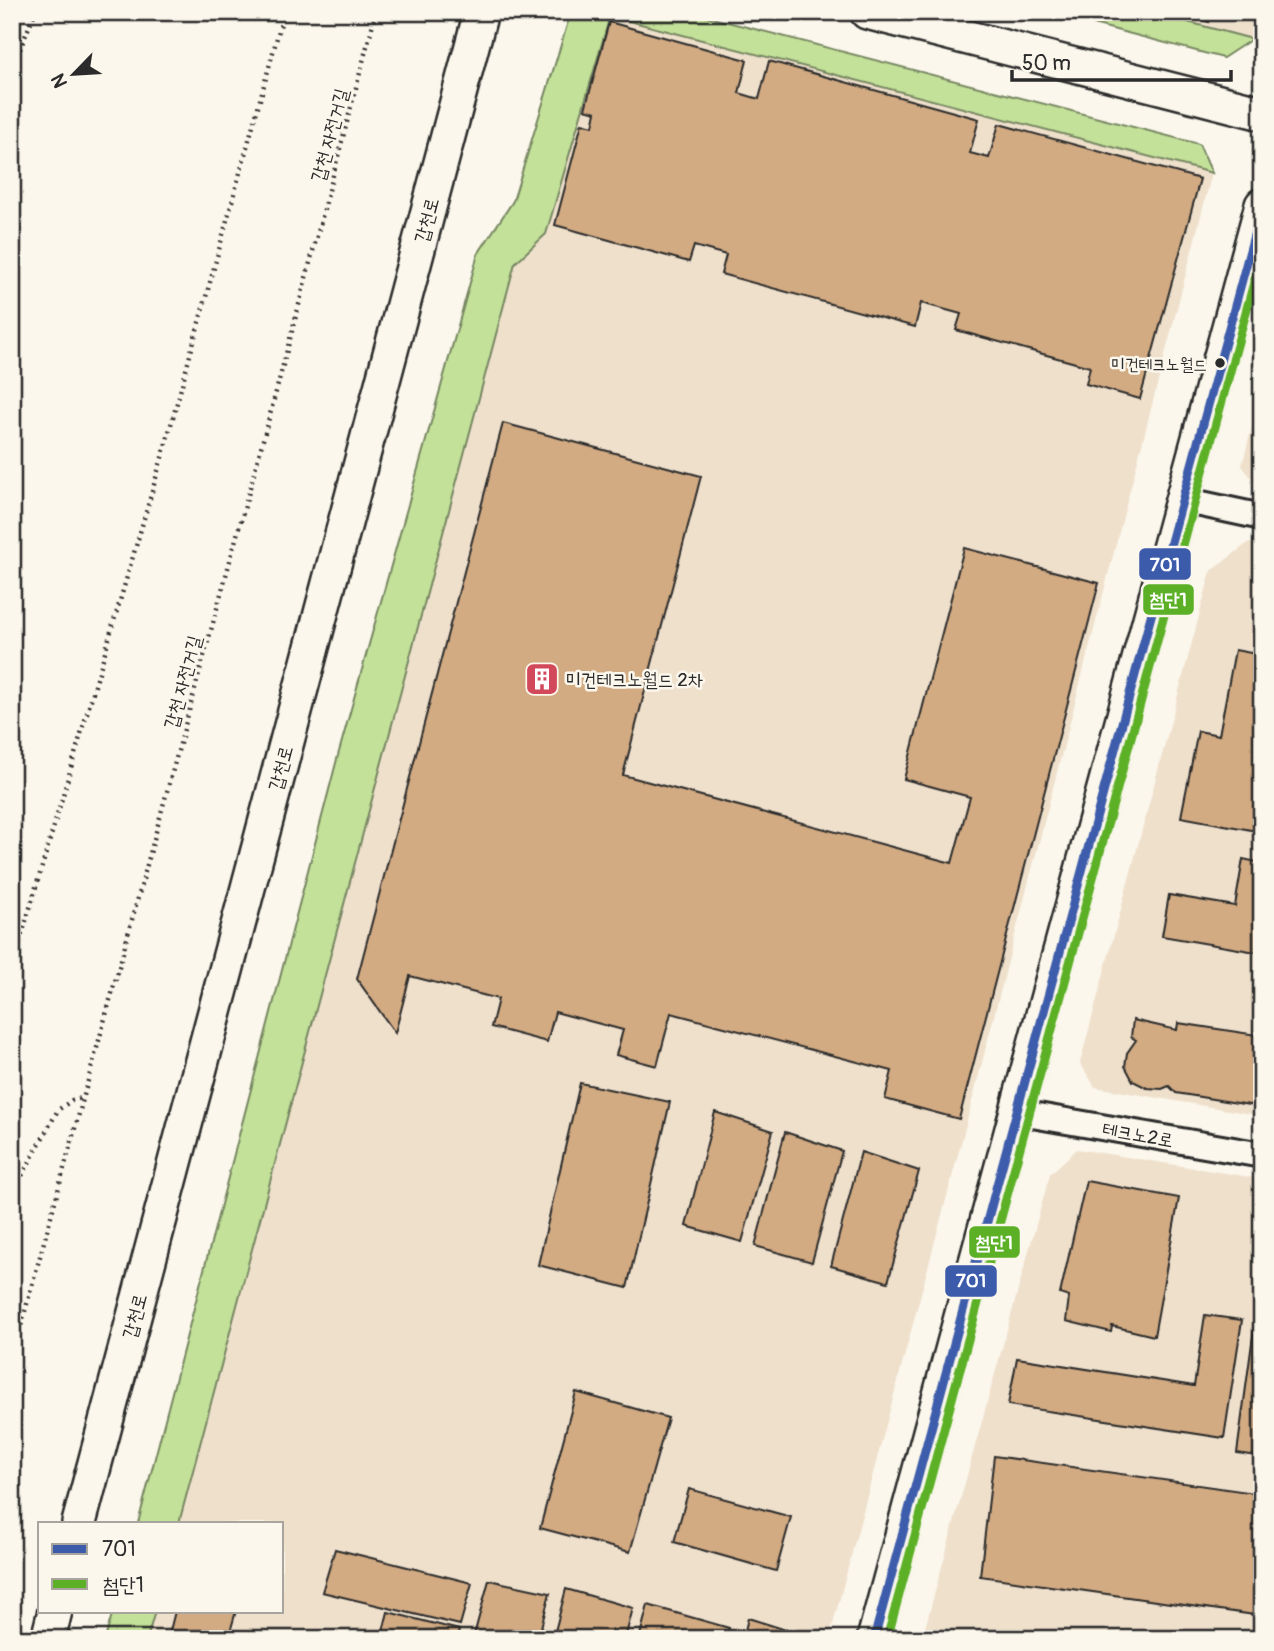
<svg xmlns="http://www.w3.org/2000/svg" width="1274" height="1651" viewBox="0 0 1274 1651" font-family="Pangolin,'Poor Story',sans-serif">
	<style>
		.built { fill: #efe0cc }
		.green { fill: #c3e199; stroke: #778662; stroke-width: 2 }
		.building { fill: #d2ab83; stroke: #2b2b2b; stroke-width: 2 }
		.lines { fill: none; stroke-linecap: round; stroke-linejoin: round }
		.street-casing { stroke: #2b2b2b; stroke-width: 30 }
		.secondary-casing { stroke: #2b2b2b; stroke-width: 38 }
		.path { stroke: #2b2b2b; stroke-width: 4.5; stroke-dasharray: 2 5; stroke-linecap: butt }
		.street { stroke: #fbf7ec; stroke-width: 24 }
		.secondary { stroke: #fbf7ec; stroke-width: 33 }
		.bus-1-casing { stroke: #fbf7ec; stroke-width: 14 }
		.bus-2-casing { stroke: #fbf7ec; stroke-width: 14 }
		.bus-1 { stroke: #3d5bab; stroke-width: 9 }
		.bus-2 { stroke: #5bb025; stroke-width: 9 }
		.bus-dot { fill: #2b2b2b; stroke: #fbf7ec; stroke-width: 2.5 }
		.labels { text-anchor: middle; stroke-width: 5; stroke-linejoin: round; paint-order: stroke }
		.bus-label { font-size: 17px; fill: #2b2b2b; stroke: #fbf7ec; text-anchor: end }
		.street-label { font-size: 19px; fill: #2b2b2b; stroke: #fbf7ec }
		.poi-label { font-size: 19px; fill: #2b2b2b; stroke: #fbf7ec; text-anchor: start }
		.line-badge { stroke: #fbf7ec; stroke-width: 2.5 }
		.badge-label { font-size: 19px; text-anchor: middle; font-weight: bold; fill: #fff }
	</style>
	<rect width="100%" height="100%" fill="#fbf7ec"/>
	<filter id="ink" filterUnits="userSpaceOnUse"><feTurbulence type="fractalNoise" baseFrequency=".0143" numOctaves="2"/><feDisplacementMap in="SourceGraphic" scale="14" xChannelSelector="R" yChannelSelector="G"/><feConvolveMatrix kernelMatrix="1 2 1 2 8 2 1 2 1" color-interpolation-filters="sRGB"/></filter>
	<g filter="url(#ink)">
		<g class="built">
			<path d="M1150,12h109l-7,27z"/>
			<path d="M610,15l602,158 -249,963 -134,503h-682l8,-28h127v-88h-103l336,-1261 31,-28z"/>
			<path d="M1262,387v104l-20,-25z"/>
			<path d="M1248,543l14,3v570l-167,-29 -15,-24 131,-492z"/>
			<path d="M1077,1149l185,30v460h-340l128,-465z"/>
		</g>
		<g class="green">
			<path d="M571,12h118l510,132 13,29 -602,-157 -64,218 -31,29 -336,1260h-41l199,-764 141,-505 35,-53z"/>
			<path d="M1047,12h103l102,27 -29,19z"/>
			<path d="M113,1611h42l-8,28h-42z"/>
		</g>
		<g class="building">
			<path d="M1174,12h38l-3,10z"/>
			<path d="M609,22l138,38 -8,33 20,6 10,-38 210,58 -9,34 19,5 10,-34 201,55 -60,220 -54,-15 4,-17 -134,-37 5,-16 -40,-11 -6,24 -194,-53 5,-19 -32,-9 -5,16 -134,-37 27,-102 11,3 3,-14 -11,-3z"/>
			<path d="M503,423l198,53 -78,299 329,88 18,-66 -66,-18 60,-231 135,35 -140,536 -74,-20 7,-28 -221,-58 -14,53 -41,-11 7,-25 -68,-18 -8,30 -56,-15 7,-28 -88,-23 -15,57 -38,-54z"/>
			<path d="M1235,650l27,5v177l-81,-15 17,-86 21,4z"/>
			<path d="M1243,859l19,4v90l-100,-17 7,-41 66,11z"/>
			<path d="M1133,1020l44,10 1,-7 79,12 -1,8 6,1v63l-86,-14 -7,-7 -7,3 -15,-1 -14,-7 -8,-15 2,-13 9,-13 -5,-3z"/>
			<path d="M580,1083l90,19 -43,186 -89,-23z"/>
			<path d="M715,1112l58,19 -31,111 -56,-16z"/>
			<path d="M785,1132l57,19 -30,111 -57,-16z"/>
			<path d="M861,1152l58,19 -31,111 -57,-16z"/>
			<path d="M1086,1181l93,17 -25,138 -42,-10 -1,6 -45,-11 3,-24 -9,-3z"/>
			<path d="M1262,1269v188l-25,-4z"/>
			<path d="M1205,1315l37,5 -18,118 -216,-33 9,-47 177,28z"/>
			<path d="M576,1392l92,26 -38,134 -90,-24z"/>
			<path d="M994,1456l268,38v122l-282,-40z"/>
			<path d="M689,1489l102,28 -15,54 -102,-29z"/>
			<path d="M335,1549l137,34 -12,42 -138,-33z"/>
			<path d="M489,1580l61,13 -12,46h-65z"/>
			<path d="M566,1589l67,19 -8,31h-72z"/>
			<path d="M648,1605l81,23 -3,11h-87z"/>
			<path d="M175,1611h61l-8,28h-60z"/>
			<path d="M388,1612l71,18 -2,9h-76z"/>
			<path d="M748,1618l35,11 34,10h-74z"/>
		</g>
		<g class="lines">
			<g class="street-casing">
				<g id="street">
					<path d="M1183,500l79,17"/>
					<path d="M1015,1112l247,43"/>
				</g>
			</g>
			<g class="secondary-casing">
				<g id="secondary">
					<path d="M867,12l395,101"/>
					<path d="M79,1523l402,-1511"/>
					<path d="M48,1639l7,-28"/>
					<path d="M874,1639l388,-1434"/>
				</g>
			</g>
			<g class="path">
				<path d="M12,69l23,-57"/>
				<path d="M12,969l151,-515 121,-442"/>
				<path d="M12,1194l46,-84 14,-10 11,-2"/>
				<path d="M12,1359l260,-952 104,-395"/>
			</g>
			<use href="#street" class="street"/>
			<use href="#secondary" class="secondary"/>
			<g class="bus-1-casing">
				<path id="bus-1" d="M874,1639l388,-1433"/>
			</g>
			<g class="bus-2-casing">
				<path id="bus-2" d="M887,1639l375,-1386"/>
			</g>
			<use href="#bus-1" class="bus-1"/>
			<use href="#bus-2" class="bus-2"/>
		</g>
	</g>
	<defs>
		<g id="building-square" transform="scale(1.75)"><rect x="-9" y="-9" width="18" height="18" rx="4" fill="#d1495b" stroke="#fbf7ec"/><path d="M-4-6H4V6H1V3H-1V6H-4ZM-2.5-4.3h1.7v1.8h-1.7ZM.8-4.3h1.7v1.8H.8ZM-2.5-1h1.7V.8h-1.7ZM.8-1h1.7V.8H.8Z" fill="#fff"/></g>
	</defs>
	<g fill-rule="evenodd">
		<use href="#building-square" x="542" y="679"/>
	</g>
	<circle class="bus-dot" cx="1220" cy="363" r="6"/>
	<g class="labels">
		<g class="bus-label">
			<text x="1207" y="370">미건테크노월드</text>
		</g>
		<g class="street-label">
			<text transform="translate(329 135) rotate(-75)" y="7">갑천 자전거길</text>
			<text transform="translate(426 220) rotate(-75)" y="7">갑천로</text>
			<text transform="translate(182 682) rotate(-75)" y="7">갑천 자전거길</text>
			<text transform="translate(280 768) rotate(-75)" y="7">갑천로</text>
			<text transform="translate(1138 1134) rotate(10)" y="7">테크노2로</text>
			<text transform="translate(134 1316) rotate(-75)" y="7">갑천로</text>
		</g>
		<g class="poi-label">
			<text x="566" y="686">미건테크노월드 2차</text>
		</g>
	</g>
	<g class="line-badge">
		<rect x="1138" y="547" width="54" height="34" rx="7" fill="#3d5bab"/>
		<rect x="1142" y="583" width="53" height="33" rx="7" fill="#5bb025"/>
		<rect x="968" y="1225" width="53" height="34" rx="7" fill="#5bb025"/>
		<rect x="944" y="1264" width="54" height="34" rx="7" fill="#3d5bab"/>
	</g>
	<g class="badge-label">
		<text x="1165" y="571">701</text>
		<text x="1168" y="606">첨단1</text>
		<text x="994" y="1249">첨단1</text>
		<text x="971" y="1287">701</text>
	</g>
	<rect width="1274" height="1651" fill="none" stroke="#fbf7ec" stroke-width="42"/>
	<rect x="21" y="21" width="1232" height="1609" fill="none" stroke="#2b2b2b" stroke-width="2.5" filter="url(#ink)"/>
	<rect x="38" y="1522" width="245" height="91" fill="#fbf7ec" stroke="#a8a59f" stroke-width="2"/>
	<rect x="52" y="1544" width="35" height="10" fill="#3d5bab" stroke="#a8a59f" stroke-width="2"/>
	<text x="102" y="1556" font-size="21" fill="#2b2b2b">701</text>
	<rect x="52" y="1579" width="35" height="10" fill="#5bb025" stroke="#a8a59f" stroke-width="2"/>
	<text x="102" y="1592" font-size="21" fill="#2b2b2b">첨단1</text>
	<g transform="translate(74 74) rotate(245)" stroke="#fbf7ec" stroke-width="5" paint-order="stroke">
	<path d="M0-5L12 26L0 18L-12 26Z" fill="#2b2b2b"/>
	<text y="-10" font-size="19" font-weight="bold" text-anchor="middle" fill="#2b2b2b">N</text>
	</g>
	<path d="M1012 70v10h219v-10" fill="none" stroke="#2b2b2b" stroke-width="3.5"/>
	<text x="1022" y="70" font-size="21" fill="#2b2b2b" stroke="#fbf7ec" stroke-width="5" paint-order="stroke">50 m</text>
</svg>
